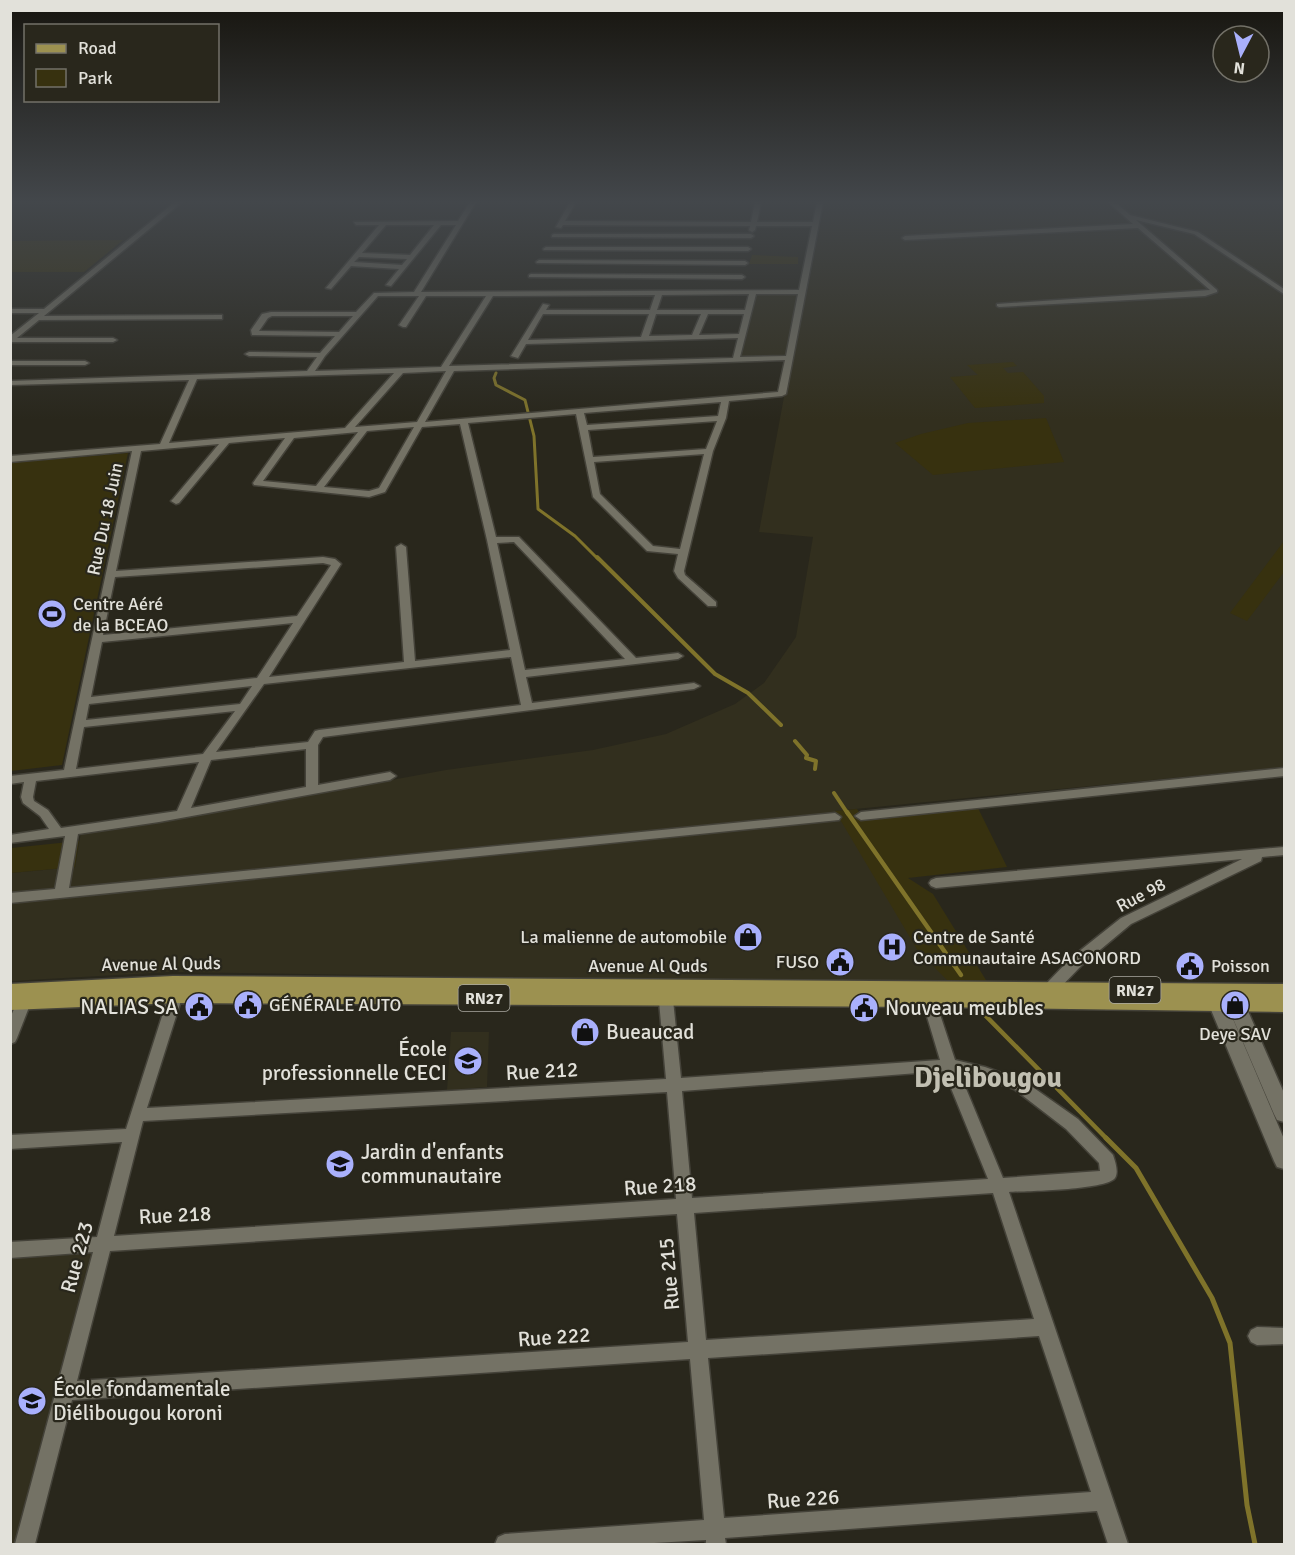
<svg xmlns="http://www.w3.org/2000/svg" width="1295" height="1555" viewBox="0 0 1295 1555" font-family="Signika,sans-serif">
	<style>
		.built { fill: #322f1e }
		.green { fill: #37310f }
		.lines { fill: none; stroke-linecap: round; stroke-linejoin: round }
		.stream-far3 { stroke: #7f732a; stroke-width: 3 }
		.stream-far2 { stroke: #7f732a; stroke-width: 4 }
		.stream-far1 { stroke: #7f732a; stroke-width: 4.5 }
		.stream { stroke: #7f732a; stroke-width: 5 }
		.street-casing { stroke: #444239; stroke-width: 3 }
		.secondary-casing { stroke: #444239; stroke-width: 3 }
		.primary-casing { stroke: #444239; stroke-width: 3 }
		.street { fill: #747265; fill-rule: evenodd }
		.secondary { fill: #747265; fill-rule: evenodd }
		.primary { fill: #9c9150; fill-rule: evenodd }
		.labels { text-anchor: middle; stroke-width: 4.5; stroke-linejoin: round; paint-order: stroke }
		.shield { fill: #29271c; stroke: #aaa9a1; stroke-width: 1.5 }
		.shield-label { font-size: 16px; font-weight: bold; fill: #e2e1da }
		.street-label { font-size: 18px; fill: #e2e1da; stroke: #29271c }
		.poi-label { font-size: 18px; fill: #e2e1da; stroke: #29271c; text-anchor: start }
		.near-poi-label { font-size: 21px; fill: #e2e1da; stroke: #29271c; text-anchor: start }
		.near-street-label { font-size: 21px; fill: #e2e1da; stroke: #29271c }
		.near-district-label { font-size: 28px; font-weight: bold; fill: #c2c0b2; stroke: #29271c }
	</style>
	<rect width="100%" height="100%" fill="#29271c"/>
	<g class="built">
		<path d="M825,202h459v565l-449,44 116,173 -781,-12 -159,9v-108l64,-6 6,-35 81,-10 284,-52 147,-20 73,-16 69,-30 29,-21 32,-46 17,-100 -54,-5 32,-173 -55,2 17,-69h54z"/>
		<path d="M451,1032h38l-2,55 -40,3z"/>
		<path d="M92,1253l-78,291h-4v-287z"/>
	</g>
	<g class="green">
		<path d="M123,240l-39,32h-73v-31z"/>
		<path d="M752,255l46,2v7h-49z"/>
		<path d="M1013,362l4,4 -14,2 5,5 15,-1 21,24v7l-69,5 -25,-31 28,-2 -11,-10z"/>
		<path d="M1046,418l18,44 -131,13 -38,-32 26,-9 47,-11z"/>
		<path d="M128,453l-66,312 -51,6v-308z"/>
		<path d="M1284,541v31l-37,49 -17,-8z"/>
		<path d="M978,808l29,59 -99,11 25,16 56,91 -38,-1 -33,-33 -83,-140 22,-2 7,10z"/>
		<path d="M79,841l-4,26 -64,6v-25z"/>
	</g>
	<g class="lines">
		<path class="stream-far3" d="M496,373l-2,5 2,7 29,15 9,36 4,73 37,27 23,23"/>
		<g class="stream-far2">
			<path d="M597,557l118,117 33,19 33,32"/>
			<path d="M795,741l12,14 -1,3 10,3 -1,8"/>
			<path d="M834,793l14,21"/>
		</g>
		<g class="stream-far1">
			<path d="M847,812l114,163"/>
			<path d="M981,1011l127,129"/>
		</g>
		<path class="stream" d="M1106,1138l30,30 76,130 18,45 17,162 8,39"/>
		<g class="street-casing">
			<g id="street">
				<path d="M175,202h7l-138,114 175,-1h3v4l-183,1 -22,18h96l4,2 -4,2h-103v-6l29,-23h-29v-4h34z"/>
				<path d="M470,202h6l-55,90 378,-2 13,-64h-56l-1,4 -3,2 -3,-2 1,-4 -187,-1 -2,3 -5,-1 14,-25h6l-11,19 186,1 4,-20h6l-4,20h56l4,-20h6l-37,192 -4,2 -53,5 -3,17 -13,33 -29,120 1,4 31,27v4h-8l-30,-28 -4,-7 4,-17 -31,-3 -54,-54 -17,-83 -108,9 28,114h23l117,121 42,-5 5,3 -5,3 -152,18 6,26 162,-20 6,3 -6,3 -371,48 -5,8v40l72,-13 6,4 -6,4 -231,42 -81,12 -9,54 766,-75 6,4 -2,3 -829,83v-10l45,-4 10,-53 -55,7v-8l39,-6 -9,-13 -17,-13 -2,-6 3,-15 -14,2v-8l54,-6 68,-319 -122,11v-6l150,-12 29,-64 -179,5v-4l297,-10 10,-14 -68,-1 -4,-2 4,-2 71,1 15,-17 -83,-1 -1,-5 11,-16 9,-2h85l18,-19 40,-1 42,-67h-15l-50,61 -5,-1 13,-16 -48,-3 -20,23 -5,-1 53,-63h-23l-2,-3 104,-1zM386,225h48l-24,30 -48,-2zM359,257l48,2 -5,6 -48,-3zM749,294l-4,16h-88l5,-15zM756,294h42l-12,62 -46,1zM655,295l-5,15h-104l3,-5 -6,-1 -32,52 7,2 8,-14 212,-6 -5,20 -284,8 44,-70zM378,296h41l-20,29 4,2h3l20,-31h60l-45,71 -126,4 10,-15zM543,314h106l-8,23 -113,3zM656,314h45l-9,21 -43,1zM708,314h36l-5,20 -40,1zM272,316h81l-14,16 -80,-1 9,-13zM785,360l-7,32 -353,30 29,-51zM446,371l-29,51 -62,5 48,-54zM394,373l-49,55 -176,15 28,-64zM721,402l-3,14 -131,9 -3,-12zM717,421l-11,28 -113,8 -5,-27zM460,424l27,116 23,110 -95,11 -9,-114 -5,-3 -5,3 8,115 -135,15 72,-113 -6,-5 -12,-2 -207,14 25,-120 78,-7 -46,55 -2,2 5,3 3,-1 50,-60 56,-5 -32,45 1,2 115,12 16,-5 37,-65zM414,427l-35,61 -10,3 -45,-4 43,-56zM358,432l-42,54 -53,-5 31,-43zM704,454l-24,95 -27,-3 -53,-52 -6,-32zM514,542l111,117 -100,11 -28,-127zM323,563l8,2 -34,51 -194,19 12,-58zM293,623l-36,55 -166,19 11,-55zM511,657l10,48 -202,25 -4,1 -7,11 -92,10 48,-68zM252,686l-12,18 -154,16 3,-16zM235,711l-32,43 -127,15 8,-42zM306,749v38l-115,21 20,-48zM199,762l-22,49 -116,17 -13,-18 -14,-9 -1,-4 3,-16z"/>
				<path d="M1108,202h7l15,13 68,17 86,57v5l-90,-60 -58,-14 81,70v2l-12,4 -206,11 -2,-1v-2l213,-14 -72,-62 -233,12 -3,-2 3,-2 228,-12z"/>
				<path d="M554,234h197l3,2 -3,2 -199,-1v-2z"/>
				<path d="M546,247h202l3,2 -3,2 -204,-1 -1,-1z"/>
				<path d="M539,260l206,1 3,2 -3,2 -208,-2 -1,-1z"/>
				<path d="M531,274l211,1 3,2 -3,2 -213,-2v-2z"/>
				<path d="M10,361h75l4,2 -4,2h-75z"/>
				<path d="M1284,768v8l-423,44 -6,-4 6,-4z"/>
				<path d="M1284,847v8l-22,2 -1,4 -130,63 -49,41 -27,28 -5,1 -5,-1 -2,-4 2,-4 27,-28 49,-39 121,-59 -306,29 -5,-2 -2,-3 2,-3 5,-2z"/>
				<path d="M178,983l5,1 2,4 -38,120 519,-29 -8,-89 2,-4 5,-1 5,1 2,4 9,88 259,-18 -18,-60 2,-4 5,-2 5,2 21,64 30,7 39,14 54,38 35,36c2,6 6,17 2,23 -9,12 -88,13 -106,14l119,352h-20l-11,-33 -372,27 1,6h-20v-4l-69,4h-142l3,-7 7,-3 199,-14 -14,-161 -618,41 -37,144h-20l78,-292 -83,6v-16l87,-5 25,-95 -112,7v-14l116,-6 45,-141 2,-4zM944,1071l44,108 -296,19 -10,-107zM960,1074l24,5 30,10 52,40 33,34 1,8 -97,7zM667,1092l9,107 -562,37 29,-115zM993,1193l41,126 -328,21 -12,-127zM677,1214l11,128 -611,39 33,-130zM1039,1336l52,156 -367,26 -16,-160z"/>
				<path d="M24,996l5,2 2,4 -14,36 -2,4 -5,2v-26l9,-20z"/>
				<path d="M1257,1327l27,1v16l-27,1 -6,-3 -3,-6 3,-6z"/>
			</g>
		</g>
		<g class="secondary-casing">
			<g id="secondary">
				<path d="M1213,986l6,2 3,5 62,146v30l-7,-2 -3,-6 -70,-168 3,-5z"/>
				<path d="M1231,986l6,2 3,5 44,100v29l-7,-2 -3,-6 -52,-121 3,-5z"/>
			</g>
		</g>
		<g class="primary-casing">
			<path id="primary" d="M173,976l1111,8v14h-39h39v14l-355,-5 -753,-4 -166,7v-26z"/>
		</g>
		<use href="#street" class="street"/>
		<use href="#secondary" class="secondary"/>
		<use href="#primary" class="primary"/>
	</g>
	<linearGradient id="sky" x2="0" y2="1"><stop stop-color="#17150f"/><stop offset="0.48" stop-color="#43474b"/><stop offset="1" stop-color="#43474b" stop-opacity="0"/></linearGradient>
	<rect width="1295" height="420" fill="url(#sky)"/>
	<defs>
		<g id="stadium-disc" transform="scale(1.5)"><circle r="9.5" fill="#a9b0fc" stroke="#29271c"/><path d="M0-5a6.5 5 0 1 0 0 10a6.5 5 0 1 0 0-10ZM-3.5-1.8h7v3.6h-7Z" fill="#111"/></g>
		<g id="shop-disc" transform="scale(1.5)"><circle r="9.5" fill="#a9b0fc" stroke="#29271c"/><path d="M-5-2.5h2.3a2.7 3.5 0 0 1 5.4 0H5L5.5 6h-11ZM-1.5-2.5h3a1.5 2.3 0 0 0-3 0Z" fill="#111"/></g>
		<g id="hospital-disc" transform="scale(1.5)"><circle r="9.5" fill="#a9b0fc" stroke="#29271c"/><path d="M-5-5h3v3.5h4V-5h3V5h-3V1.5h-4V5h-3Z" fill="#111"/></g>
		<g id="civic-disc" transform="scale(1.5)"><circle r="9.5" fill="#a9b0fc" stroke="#29271c"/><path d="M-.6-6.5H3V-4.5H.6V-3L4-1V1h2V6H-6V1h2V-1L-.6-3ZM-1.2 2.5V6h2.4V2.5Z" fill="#111"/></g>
		<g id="school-disc" transform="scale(1.5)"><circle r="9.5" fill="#a9b0fc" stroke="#29271c"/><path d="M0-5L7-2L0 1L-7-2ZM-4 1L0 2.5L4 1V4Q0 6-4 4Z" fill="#111"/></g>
	</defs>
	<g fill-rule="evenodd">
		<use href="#stadium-disc" x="52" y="614"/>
		<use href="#shop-disc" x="748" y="937"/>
		<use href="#hospital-disc" x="892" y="947"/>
		<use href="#civic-disc" x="840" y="962"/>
		<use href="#civic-disc" x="1190" y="966"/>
		<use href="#civic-disc" x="248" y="1005"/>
		<use href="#shop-disc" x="1235" y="1005"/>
		<use href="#civic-disc" x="199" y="1007"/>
		<use href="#civic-disc" x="864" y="1008"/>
		<use href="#shop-disc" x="585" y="1032"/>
		<use href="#school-disc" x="468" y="1061"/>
		<use href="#school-disc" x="340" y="1164"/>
		<use href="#school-disc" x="32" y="1401"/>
	</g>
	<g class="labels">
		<g class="shield">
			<rect x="1109.5" y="977" width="51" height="26" rx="4.5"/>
			<rect x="458.5" y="985" width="51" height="26" rx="4.5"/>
		</g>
		<g class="shield-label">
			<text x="1135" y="996">RN27</text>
			<text x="484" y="1004">RN27</text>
		</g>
		<g class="street-label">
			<text transform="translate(105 519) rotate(-78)" y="6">Rue Du 18 Juin</text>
			<text transform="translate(1141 895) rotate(-28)" y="6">Rue 98</text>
			<text transform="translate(161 964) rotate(-1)" y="6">Avenue Al Quds</text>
			<text x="648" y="972">Avenue Al Quds</text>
		</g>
		<g class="poi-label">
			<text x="73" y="610">Centre Aéré<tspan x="73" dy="21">de la BCEAO</tspan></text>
			<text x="727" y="943" text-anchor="end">La malienne de automobile</text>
			<text x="913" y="943">Centre de Santé<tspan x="913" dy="21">Communautaire ASACONORD</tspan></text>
			<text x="819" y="968" text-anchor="end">FUSO</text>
			<text x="1211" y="972">Poisson</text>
			<text x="269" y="1011">GÉNÉRALE AUTO</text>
			<text x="1235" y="1040" text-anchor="middle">Deye SAV</text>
		</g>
		<g class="near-poi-label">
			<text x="178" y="1014" text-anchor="end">NALIAS SA</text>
			<text x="885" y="1015">Nouveau meubles</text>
			<text x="606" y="1039">Bueaucad</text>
			<text x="447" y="1056" text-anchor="end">École<tspan x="447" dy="24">professionnelle CECI</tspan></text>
			<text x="361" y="1159">Jardin d'enfants<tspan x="361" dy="24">communautaire</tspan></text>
			<text x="53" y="1396">École fondamentale<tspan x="53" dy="24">Diélibougou koroni</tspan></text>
		</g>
		<g class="near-street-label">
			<text transform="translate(542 1071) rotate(-3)" y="7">Rue 212</text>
			<text transform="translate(660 1186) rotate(-4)" y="7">Rue 218</text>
			<text transform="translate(175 1215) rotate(-3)" y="7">Rue 218</text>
			<text transform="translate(77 1257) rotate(-75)" y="7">Rue 223</text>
			<text transform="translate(669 1274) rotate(-95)" y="7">Rue 215</text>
			<text transform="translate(554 1337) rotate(-4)" y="7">Rue 222</text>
			<text transform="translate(803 1499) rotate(-4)" y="7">Rue 226</text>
		</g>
		<g class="near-district-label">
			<text x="988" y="1087">Djelibougou</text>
		</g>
	</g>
	<rect width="1295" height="1555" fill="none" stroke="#e2e1da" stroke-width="24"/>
	<rect x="24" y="24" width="195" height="78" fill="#29271c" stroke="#737168" stroke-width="1.5"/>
	<rect x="36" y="44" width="30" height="9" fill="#9c9150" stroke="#737168" stroke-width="1.5"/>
	<text x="78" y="54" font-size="18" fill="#e2e1da">Road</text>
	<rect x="36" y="69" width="30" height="18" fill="#37310f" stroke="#737168" stroke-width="1.5"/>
	<text x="78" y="84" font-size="18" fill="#e2e1da">Park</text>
	<g transform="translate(1241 54) rotate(187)"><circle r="28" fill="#29271c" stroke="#737168" stroke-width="1.5"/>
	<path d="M0-4.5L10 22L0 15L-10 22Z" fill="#a9b0fc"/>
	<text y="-9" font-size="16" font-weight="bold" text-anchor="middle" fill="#e2e1da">N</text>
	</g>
</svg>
